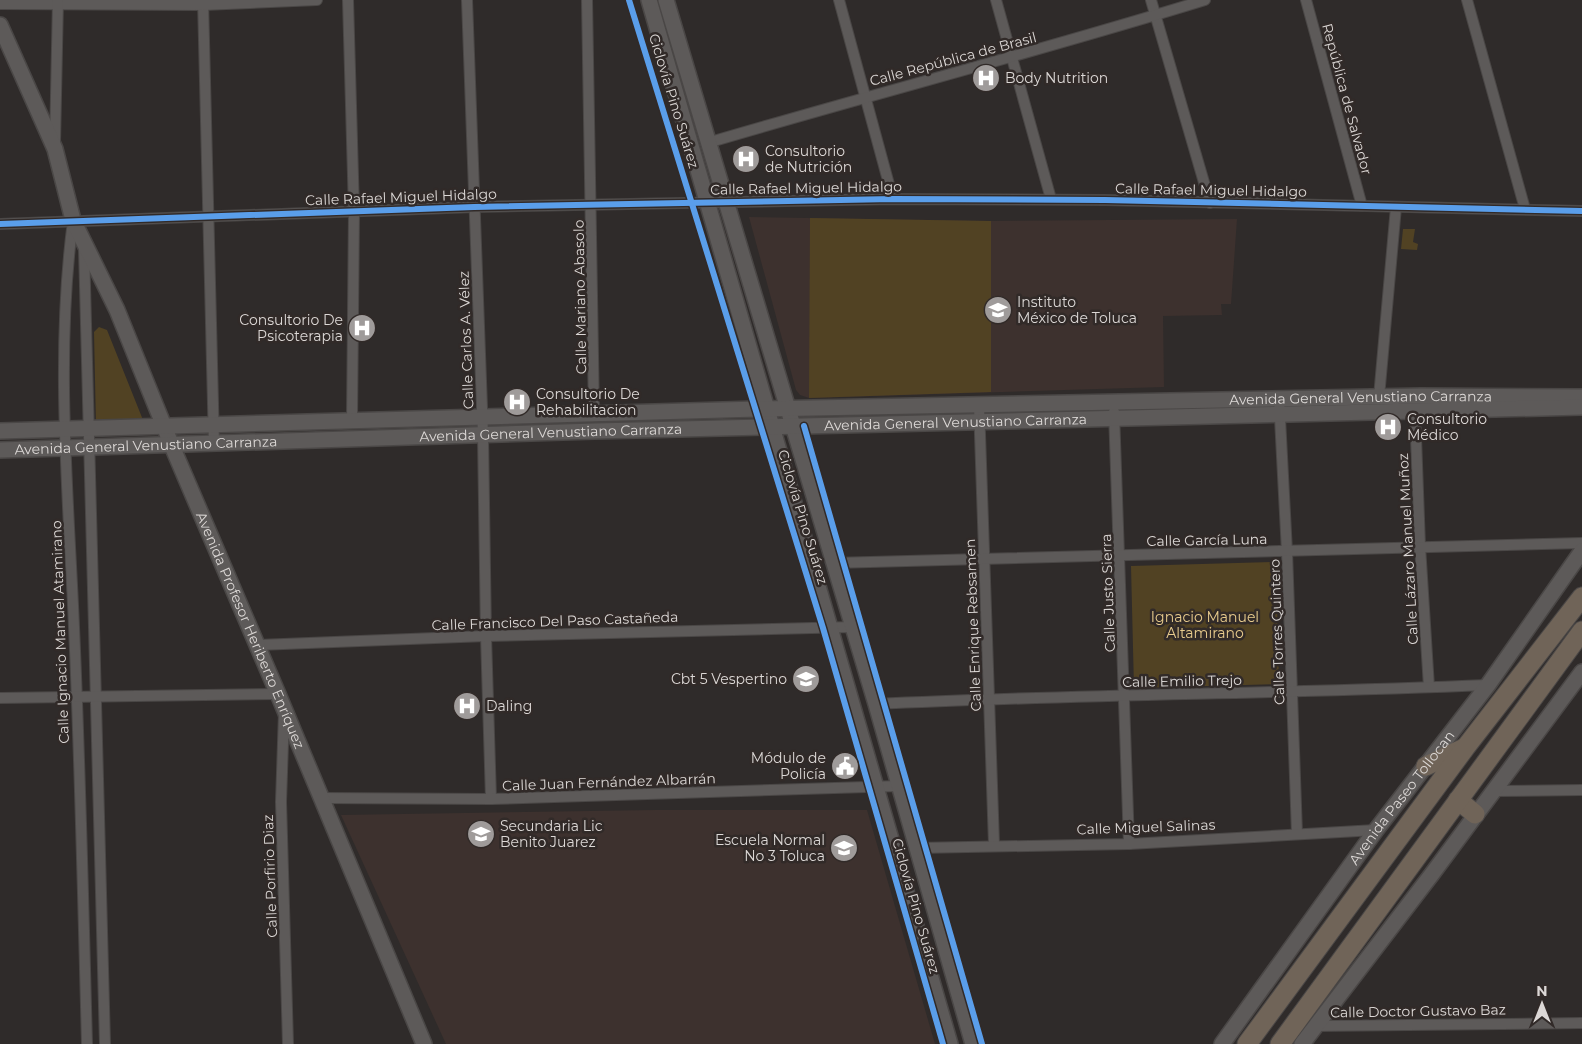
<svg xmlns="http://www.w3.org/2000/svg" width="1582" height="1044" viewBox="0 0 1582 1044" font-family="Montserrat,sans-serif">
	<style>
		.built { fill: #3d312e }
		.green { fill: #514223 }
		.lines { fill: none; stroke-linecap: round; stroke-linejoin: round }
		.street-casing { stroke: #4a4746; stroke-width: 12 }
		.secondary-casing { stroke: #4a4746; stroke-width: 18 }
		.highway-casing { stroke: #4a4746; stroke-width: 21 }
		.street { stroke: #5d5a59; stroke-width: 10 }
		.secondary { stroke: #5d5a59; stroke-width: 15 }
		.highway { stroke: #706458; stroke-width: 19 }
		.cycleway-casing { stroke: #312a28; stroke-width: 9 }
		.cycleway { stroke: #5a9eea; stroke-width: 6 }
		.labels { text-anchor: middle; stroke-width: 5; stroke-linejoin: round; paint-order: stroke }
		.street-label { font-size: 14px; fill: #dcd8d6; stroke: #312a28 }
		.poi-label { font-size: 14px; fill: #dcd8d6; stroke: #312a28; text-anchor: start }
		.park-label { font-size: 14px; fill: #e9cc8d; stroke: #312a28 }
	</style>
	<rect width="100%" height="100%" fill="#2f2b2a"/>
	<g class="built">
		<path d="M749,217l242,4 246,-2 -6,85h-10l1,11 -59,1 1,71 -355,11 -9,-3 -4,-5z"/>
		<path d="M655,810h212l68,234h-489l-105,-229z"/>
	</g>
	<g class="green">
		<path d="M810,218l181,3v171l-182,6z"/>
		<path d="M1403,229h12l-2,13 5,2 -1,6 -16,-1z"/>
		<path d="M99,327l8,3 38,95 -49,1 -2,-94z"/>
		<path d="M1276,562l3,122 -145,4 -3,-122z"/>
	</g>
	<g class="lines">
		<g class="street-casing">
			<g id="street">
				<path d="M203,0l11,444"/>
				<path d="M348,0l6,211 -2,210"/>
				<path d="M467,0l16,435 3,201 5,163"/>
				<path d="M587,0l7,414"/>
				<path d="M839,0l54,199"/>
				<path d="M996,0l55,199"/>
				<path d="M1151,0l59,203"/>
				<path d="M1306,0l56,206"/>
				<path d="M1467,0l58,209"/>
				<path d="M0,4l203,1 114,-5"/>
				<path d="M55,143l3,-143"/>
				<path d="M707,143c166,-49 333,-92 498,-143"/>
				<path d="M73,221c-17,126 -6,258 0,384 7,146 10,293 14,439"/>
				<path d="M0,224l474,-17 419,-8 212,1 477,11"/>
				<path d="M84,248l21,796"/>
				<path d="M1379,397l17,-190"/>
				<path d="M1279,399l8,153 10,282"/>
				<path d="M979,405l15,439"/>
				<path d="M1415,410l5,136 9,141"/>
				<path d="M1114,412l15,432"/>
				<path d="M833,563l749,-20"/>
				<path d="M258,645l228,-9 367,-9"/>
				<path d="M0,698l278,-4"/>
				<path d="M876,704c204,-10 408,-10 612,-19"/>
				<path d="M284,713l-3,89 7,242"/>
				<path d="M1494,791l88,-1"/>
				<path d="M320,798l171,1 408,-13"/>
				<path d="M917,848l212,-4 247,-14"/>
				<path d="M1315,1026l267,-3"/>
			</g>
		</g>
		<g class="secondary-casing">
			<g id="secondary">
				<path d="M649,0l301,1044"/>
				<path d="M666,0l210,704 97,340"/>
				<path id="s1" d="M0,25l55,124 18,71 44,90 55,136 106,248 146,350"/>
				<path id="s2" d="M0,431l757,-22 664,-13 160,1"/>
				<path id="s3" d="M0,450l595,-19 987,-24"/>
				<path id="s4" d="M1222,1044l154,-214 112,-145 94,-134"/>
				<path d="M1302,1044l130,-170 150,-202"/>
			</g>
		</g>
		<g class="highway-casing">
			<g id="highway">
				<path d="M1426,766l38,-18"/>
				<path d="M1458,800l17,14"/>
				<path d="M1247,1044l218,-296 117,-151"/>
				<path d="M1280,1044l302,-413"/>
			</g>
		</g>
		<use href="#street" class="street"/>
		<use href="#secondary" class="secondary"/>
		<use href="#highway" class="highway"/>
		<g class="cycleway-casing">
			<g id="cycleway">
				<path d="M629,0l194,628 120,416"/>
				<path d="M0,224l474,-17 419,-8 212,1 477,11"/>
				<path d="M804,426l178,618"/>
			</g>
		</g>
		<use href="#cycleway" class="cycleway"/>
	</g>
	<defs>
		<g id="hospital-disc" transform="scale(1.4375)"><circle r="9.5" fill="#9f9b9a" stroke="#312a28"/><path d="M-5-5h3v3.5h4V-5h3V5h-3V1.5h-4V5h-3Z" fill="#fff"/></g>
		<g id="university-disc" transform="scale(1.4375)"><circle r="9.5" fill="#9f9b9a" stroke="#312a28"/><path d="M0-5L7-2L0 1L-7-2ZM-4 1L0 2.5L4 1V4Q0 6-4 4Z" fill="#fff"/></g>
		<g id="school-disc" transform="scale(1.4375)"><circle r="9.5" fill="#9f9b9a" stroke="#312a28"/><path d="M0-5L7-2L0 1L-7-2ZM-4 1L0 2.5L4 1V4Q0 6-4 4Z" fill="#fff"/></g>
		<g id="civic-disc" transform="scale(1.4375)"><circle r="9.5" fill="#9f9b9a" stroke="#312a28"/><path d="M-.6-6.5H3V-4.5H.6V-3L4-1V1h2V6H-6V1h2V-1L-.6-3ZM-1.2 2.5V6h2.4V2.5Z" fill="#fff"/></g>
	</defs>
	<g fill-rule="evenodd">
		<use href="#hospital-disc" x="986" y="78"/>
		<use href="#hospital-disc" x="746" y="159"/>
		<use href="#university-disc" x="998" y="310"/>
		<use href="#hospital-disc" x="362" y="328"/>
		<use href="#hospital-disc" x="517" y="402"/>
		<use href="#hospital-disc" x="1388" y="427"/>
		<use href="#school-disc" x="806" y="679"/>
		<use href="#hospital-disc" x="467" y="706"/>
		<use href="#civic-disc" x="845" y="766"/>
		<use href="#school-disc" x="481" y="834"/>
		<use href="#university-disc" x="844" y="848"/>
	</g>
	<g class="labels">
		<g class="street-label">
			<text transform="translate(953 59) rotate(-15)" y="5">Calle República de Brasil</text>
			<text transform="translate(1347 99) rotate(75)" y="5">República de Salvador</text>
			<text transform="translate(674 101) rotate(73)" y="5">Ciclovía Pino Suárez</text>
			<text transform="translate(806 188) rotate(-1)" y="5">Calle Rafael Miguel Hidalgo</text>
			<text transform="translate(1211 190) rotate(1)" y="5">Calle Rafael Miguel Hidalgo</text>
			<text transform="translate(401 197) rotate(-2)" y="5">Calle Rafael Miguel Hidalgo</text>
			<text transform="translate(580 297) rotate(-91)" y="5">Calle Mariano Abasolo</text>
			<text transform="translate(466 340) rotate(-92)" y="5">Calle Carlos A. Vélez</text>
			<text dy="5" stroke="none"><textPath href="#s2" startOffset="1361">Avenida General Venustiano Carranza</textPath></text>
			<text dy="5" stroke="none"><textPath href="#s3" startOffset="956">Avenida General Venustiano Carranza</textPath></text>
			<text dy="5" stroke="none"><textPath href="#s3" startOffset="551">Avenida General Venustiano Carranza</textPath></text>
			<text dy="5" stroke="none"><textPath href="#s3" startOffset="146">Avenida General Venustiano Carranza</textPath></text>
			<text transform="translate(803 517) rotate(73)" y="5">Ciclovía Pino Suárez</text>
			<text transform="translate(1207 540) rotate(-1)" y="5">Calle García Luna</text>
			<text transform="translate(1408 549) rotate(-93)" y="5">Calle Lázaro Manuel Muñoz</text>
			<text transform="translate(1108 593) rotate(-92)" y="5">Calle Justo Sierra</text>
			<text transform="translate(555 621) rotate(-2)" y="5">Calle Francisco Del Paso Castañeda</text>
			<text transform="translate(973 625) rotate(-92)" y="5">Calle Enrique Rebsamen</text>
			<text dy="5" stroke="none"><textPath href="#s1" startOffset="656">Avenida Profesor Heriberto Enríquez</textPath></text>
			<text transform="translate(60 632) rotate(-92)" y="5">Calle Ignacio Manuel Atamirano</text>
			<text transform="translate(1277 632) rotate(-92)" y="5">Calle Torres Quintero</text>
			<text transform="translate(1182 681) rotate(-1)" y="5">Calle Emilio Trejo</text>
			<text transform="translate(609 782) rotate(-2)" y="5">Calle Juan Fernández Albarrán</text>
			<text dy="5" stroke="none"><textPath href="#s4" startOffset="305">Avenida Paseo Tollocan</textPath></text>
			<text transform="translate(1146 827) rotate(-2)" y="5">Calle Miguel Salinas</text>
			<text transform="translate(270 876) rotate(-92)" y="5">Calle Porfirio Diaz</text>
			<text transform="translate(916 906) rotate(74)" y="5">Ciclovía Pino Suárez</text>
			<text transform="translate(1418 1011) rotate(-1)" y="5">Calle Doctor Gustavo Baz</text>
		</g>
		<g class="poi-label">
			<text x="1005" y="83">Body Nutrition</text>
			<text x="765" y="156">Consultorio<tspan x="765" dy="16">de Nutrición</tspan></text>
			<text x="1017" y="307">Instituto<tspan x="1017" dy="16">México de Toluca</tspan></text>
			<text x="343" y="325" text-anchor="end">Consultorio De<tspan x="343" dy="16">Psicoterapia</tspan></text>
			<text x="536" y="399">Consultorio De<tspan x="536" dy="16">Rehabilitacion</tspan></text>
			<text x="1407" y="424">Consultorio<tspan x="1407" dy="16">Médico</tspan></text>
			<text x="787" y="684" text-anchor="end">Cbt 5 Vespertino</text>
			<text x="486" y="711">Daling</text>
			<text x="826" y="763" text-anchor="end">Módulo de<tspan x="826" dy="16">Policía</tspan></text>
			<text x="500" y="831">Secundaria Lic<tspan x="500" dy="16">Benito Juarez</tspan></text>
			<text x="825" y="845" text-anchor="end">Escuela Normal<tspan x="825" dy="16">No 3 Toluca</tspan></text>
		</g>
		<g class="park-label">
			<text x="1205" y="622">Ignacio Manuel<tspan x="1205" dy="16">Altamirano</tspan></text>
		</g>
	</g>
	<g transform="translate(1542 1004)" stroke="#312a28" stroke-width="4" paint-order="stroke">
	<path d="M0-4L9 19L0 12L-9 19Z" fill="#dcd8d6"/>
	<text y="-8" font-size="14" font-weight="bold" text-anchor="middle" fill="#dcd8d6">N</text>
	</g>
</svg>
